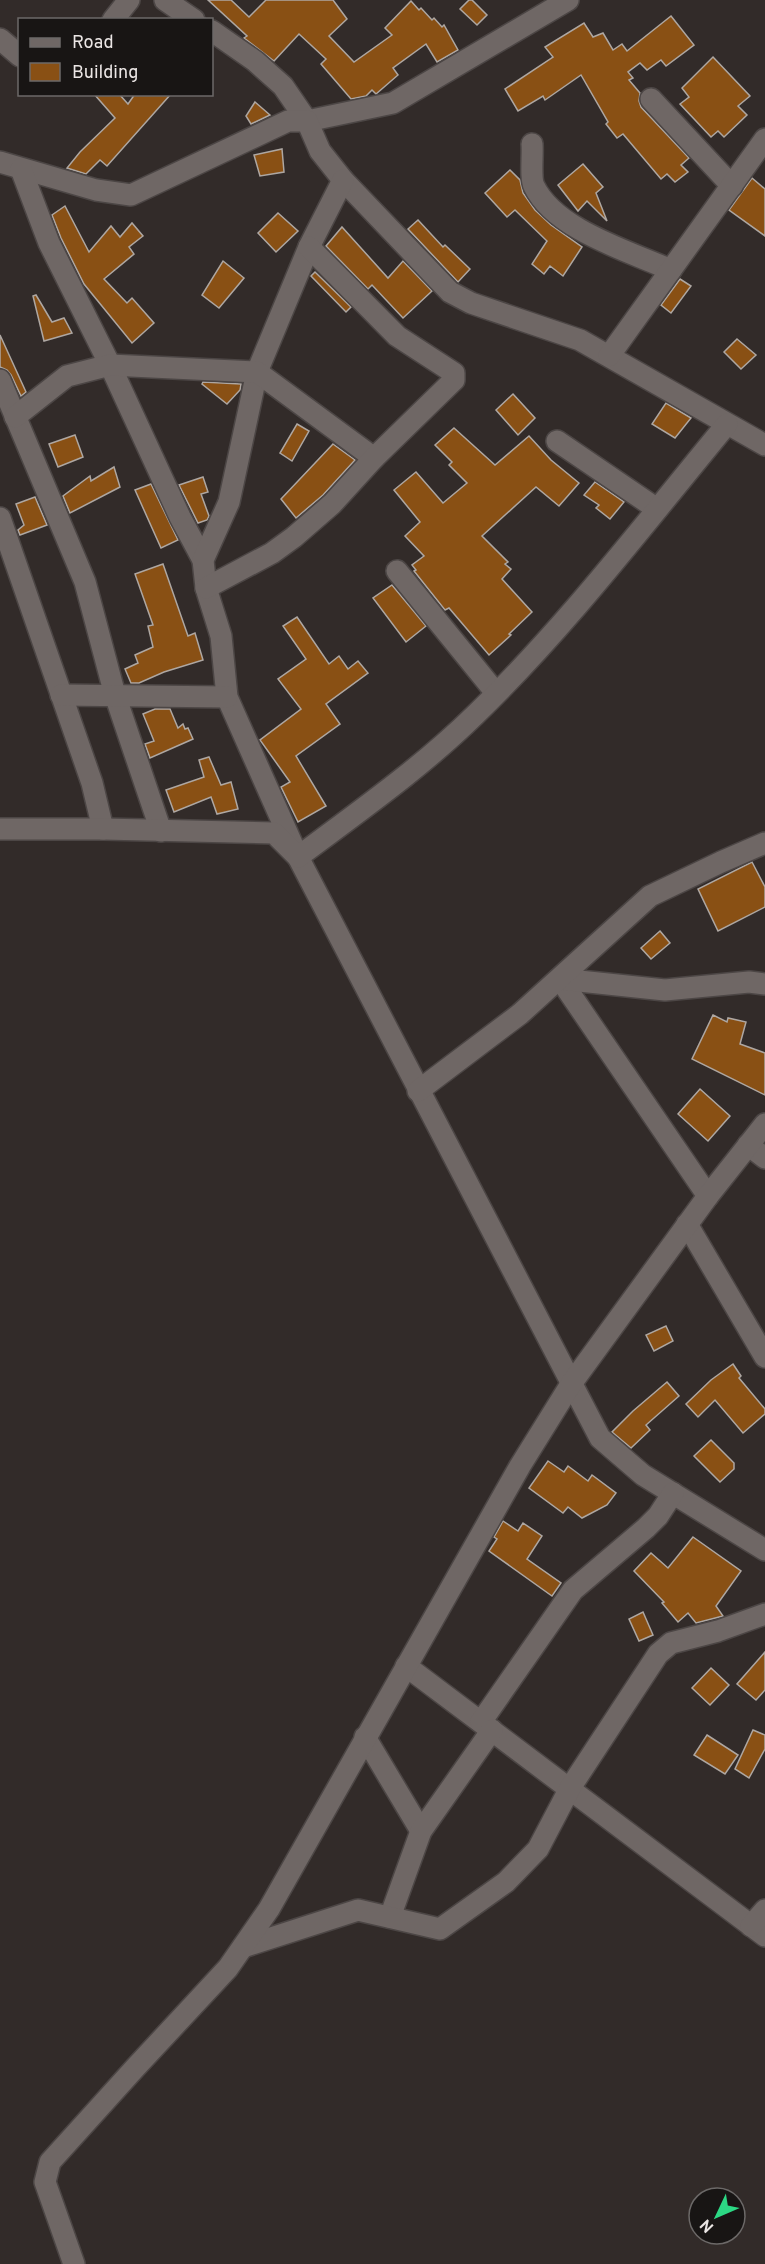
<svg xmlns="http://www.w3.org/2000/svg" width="765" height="2264" viewBox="0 0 765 2264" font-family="Overpass,sans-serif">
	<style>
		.building { fill: #895014; stroke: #aea7a2; stroke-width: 1.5 }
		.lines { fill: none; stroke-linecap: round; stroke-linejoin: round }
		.minor-casing { stroke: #4c4645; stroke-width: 24 }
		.minor { stroke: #6f6765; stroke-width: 21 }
	</style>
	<rect width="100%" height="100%" fill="#322b29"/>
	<g class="building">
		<path d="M208,0h23l18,17 17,-17h67l14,19 -18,17 25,26 38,-27 -7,-7 26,-27 8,9 2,-2 11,12 2,-2 8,9 2,-2 14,25 -21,12 -11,-18 -33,24 5,7 -22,19 -4,-4 -6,6 -15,3 -30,-35 5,-5 -27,-25 -25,27 -30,-23 3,-2z"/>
		<path d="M469,0h3l15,15 -10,10 -17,-16z"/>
		<path d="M671,16l23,29 -28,21 -5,-6 -14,10 -7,-7 -12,9 5,6 -4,2 11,13 -1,8 2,6 48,51 -8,7 7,7 -13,10 -8,-8 -6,5 -38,-45 -6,4 -11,-14 2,-2 -27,-47 -36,25 -2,-4 -25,15 -13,-22 48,-32 -8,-10 39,-24 9,14 10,-4 10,17 9,-6 5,7z"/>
		<path d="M713,57l37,39 -12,10 9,9 -23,22 -6,-6 -7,6 -31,-33 9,-7 -7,-9z"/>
		<path d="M94,94h25l9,10 7,-10h36l-64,72 -7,-6 -14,14 -19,-6 13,-16 35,-34z"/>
		<path d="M255,102l15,13 -19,9 -5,-8z"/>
		<path d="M282,149l2,23 -24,4 -6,-21z"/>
		<path d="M583,164l20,23 -7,6 11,28 -20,-20 -9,10 -20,-26z"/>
		<path d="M510,170l10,10 3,13 12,17 16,15 31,22 -19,29 -13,-10 -6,8 -12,-10 15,-23 -32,-31 -8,7 -22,-24z"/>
		<path d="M752,178l13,11v47l-36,-26z"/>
		<path d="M65,206l24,46 22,-26 9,11 12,-14 11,13 -14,11 5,7 -30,25 23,24 5,-5 22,25 -22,20 -48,-59 -23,-46 -9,-23z"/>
		<path d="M278,213l20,18 -22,21 -18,-19z"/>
		<path d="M418,220l25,27 2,-2 25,24 -12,13 -50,-53z"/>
		<path d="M342,227l46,51 15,-17 29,30 -29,27 -31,-33 -4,4 -42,-43z"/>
		<path d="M223,261l21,17 -25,30 -17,-13z"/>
		<path d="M315,272l36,35 -5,5 -35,-36z"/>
		<path d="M680,279l11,7 -20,27 -10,-8z"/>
		<path d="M36,295l16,27 12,-4 8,15 -28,8 -11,-45z"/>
		<path d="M0,335l26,57 -5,4 -10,-21 -4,-5 -7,-3z"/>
		<path d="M737,339l19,16 -15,14 -17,-17z"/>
		<path d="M203,382l38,2 -1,6 -13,14 -25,-20z"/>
		<path d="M513,394l22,24 -17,17 -22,-25z"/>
		<path d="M666,403l25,15 -16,20 -23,-14z"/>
		<path d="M297,424l12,7 -17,30 -12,-8z"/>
		<path d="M454,428l41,37 34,-29 22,24 28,23 -20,23 -23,-19 -54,49 26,26 -3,2 6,5 -9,10 30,33 -23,22 2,1 -22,20 -40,-47 -4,2 -31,-39 2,-1 -4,-5 12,-9 -19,-20 15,-14 -26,-32 22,-18 27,31 24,-20 -18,-18 3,-3 -17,-17z"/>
		<path d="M75,435l8,22 -25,10 -9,-23z"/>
		<path d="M333,444l22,16 -32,35 -27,23 -15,-19z"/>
		<path d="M114,467l6,20 -50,26 -7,-17 27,-20 1,5z"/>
		<path d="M203,477l5,15 -7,2 8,22 -2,4 -9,3 -19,-38z"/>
		<path d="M595,482l29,20 -14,17 -14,-11 3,-3 -15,-10z"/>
		<path d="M151,484l27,56 -17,8 -26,-58z"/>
		<path d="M35,497l12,28 -27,10 -2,-5 6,-5 -8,-21z"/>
		<path d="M163,564l25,72 7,-3 8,27 -39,12 -25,11h-8l-6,-14 13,-6 -3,-8 18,-8 -5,-21 5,-1 -18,-51z"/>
		<path d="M392,585l34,41 -20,16 -33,-44z"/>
		<path d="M297,617l32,47 10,-8 9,13 10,-8 10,12 -42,31 14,20 -44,32 30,50 -28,16 -17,-35 9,-5 -30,-42 41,-31 -23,-30 28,-20 -23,-33z"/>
		<path d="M155,709h15l8,19 5,-4 2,5 3,-1 5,11 -43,19 -5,-14 9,-3 -11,-27z"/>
		<path d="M209,757l12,28 10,-3 7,27 -21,5 -6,-17 -37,15 -8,-22 38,-13 -5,-17z"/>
		<path d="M752,862l13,25v20l-47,24 -20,-42z"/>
		<path d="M660,931l10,12 -19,16 -10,-11z"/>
		<path d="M713,1015l14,7 1,-4 18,4 -6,22 25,9v42l-73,-36z"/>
		<path d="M700,1089l30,27 -22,25 -30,-27z"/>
		<path d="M666,1326l7,15 -19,10 -8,-16z"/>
		<path d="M733,1364l8,12 -2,2 26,31v5l-22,19 -28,-33 -17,17 -12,-13 25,-24z"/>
		<path d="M667,1382l12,14 -33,29 4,5 -19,18 -19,-16 21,-21z"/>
		<path d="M711,1440l23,23v6l-14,13 -26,-26z"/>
		<path d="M548,1461l16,11 4,-6 20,15 4,-6 24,18 -9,12 -25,13 -14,-11 -5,6 -34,-25z"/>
		<path d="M503,1521l15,10 5,-8 19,13 -15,23 34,24 -9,13 -63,-45 8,-12 -3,-2z"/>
		<path d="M693,1537l48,34 -25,35 7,10 -27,7 -8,-10 -10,9 -16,-19 2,-1 -30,-31 17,-18 17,15z"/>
		<path d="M643,1612l10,23 -14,6 -10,-22z"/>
		<path d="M765,1652v38l-9,10 -19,-16z"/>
		<path d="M711,1668l18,17 -19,20 -18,-17z"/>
		<path d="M753,1730l12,5v14l-16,29 -14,-9z"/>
		<path d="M707,1735l31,20 -13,19 -31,-19z"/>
	</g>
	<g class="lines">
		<g class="minor-casing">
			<g id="minor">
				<path d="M165,0l29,20"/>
				<path d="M113,20l16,-20"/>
				<path d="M212,31l43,30 28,25 24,35 86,-18 175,-103"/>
				<path d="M0,39l20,17"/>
				<path d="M651,99l81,87"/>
				<path d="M532,144c1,10 -2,34 2,42 21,44 95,65 137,84"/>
				<path d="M0,162l96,28 35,5 157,-74h19l13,30 23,29 107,112 21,11 109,37 185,105"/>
				<path d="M21,169l28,74 61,122 70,152 23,43"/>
				<path d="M343,180l-34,67 -52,125 -28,130 -26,58 3,28 15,48 6,61 71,160 302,581 43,37 122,75"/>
				<path d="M609,356l156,-217"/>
				<path d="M0,380l85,202 30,113 46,136"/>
				<path d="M15,417l52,-41 43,-11 147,7 117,86"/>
				<path d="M557,441l100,68"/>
				<path d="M0,518l92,265 11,46"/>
				<path d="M397,571l99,122"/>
				<path d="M206,588l66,-35 22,-16 38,-33 42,-46 80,-78v-7l-57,-37 -88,-89"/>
				<path d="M61,695l166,2"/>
				<path d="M0,829h103l171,4 24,24c60,-45 123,-89 177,-142 92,-89 170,-192 252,-291"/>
				<path d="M560,979l148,217"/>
				<path d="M560,979l105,11 84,-8 16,2"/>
				<path d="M418,1091l102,-77 130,-118 71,-34 44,-19"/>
				<path d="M748,1145l17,13"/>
				<path d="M687,1224l78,133"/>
				<path d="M406,1666l359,270"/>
				<path d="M481,1722l92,-132 73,-62 12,-12 15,-23"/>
				<path d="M365,1737l56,94"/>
				<path d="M390,1917l31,-86 71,-101"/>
				<path d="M751,1926l14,-16"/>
				<path d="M243,1947l115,-37 82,19 66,-47 32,-33 32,-61 88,-134 13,-11 47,-12 47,-17"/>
				<path d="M74,2264l-29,-82 5,-20 85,-94 93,-100 41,-59 251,-443 51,-82 137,-188 57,-72"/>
			</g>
		</g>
		<use href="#minor" class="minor"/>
	</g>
	<rect x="18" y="18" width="195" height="78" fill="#181514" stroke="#6c6968" stroke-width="1.5"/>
	<rect x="30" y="38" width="30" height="9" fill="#6f6765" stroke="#6c6968" stroke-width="1.5"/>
	<text x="72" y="48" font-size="18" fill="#ebe6e5">Road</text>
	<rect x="30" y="63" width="30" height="18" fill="#895014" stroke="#6c6968" stroke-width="1.5"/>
	<text x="72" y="78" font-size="18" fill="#ebe6e5">Building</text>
	<g transform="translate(717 2216) rotate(226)"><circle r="28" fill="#181514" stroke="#6c6968" stroke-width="1.5"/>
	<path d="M0-4.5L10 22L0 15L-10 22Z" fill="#2cd884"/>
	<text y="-9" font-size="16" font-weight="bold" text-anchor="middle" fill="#ebe6e5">N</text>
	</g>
</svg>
